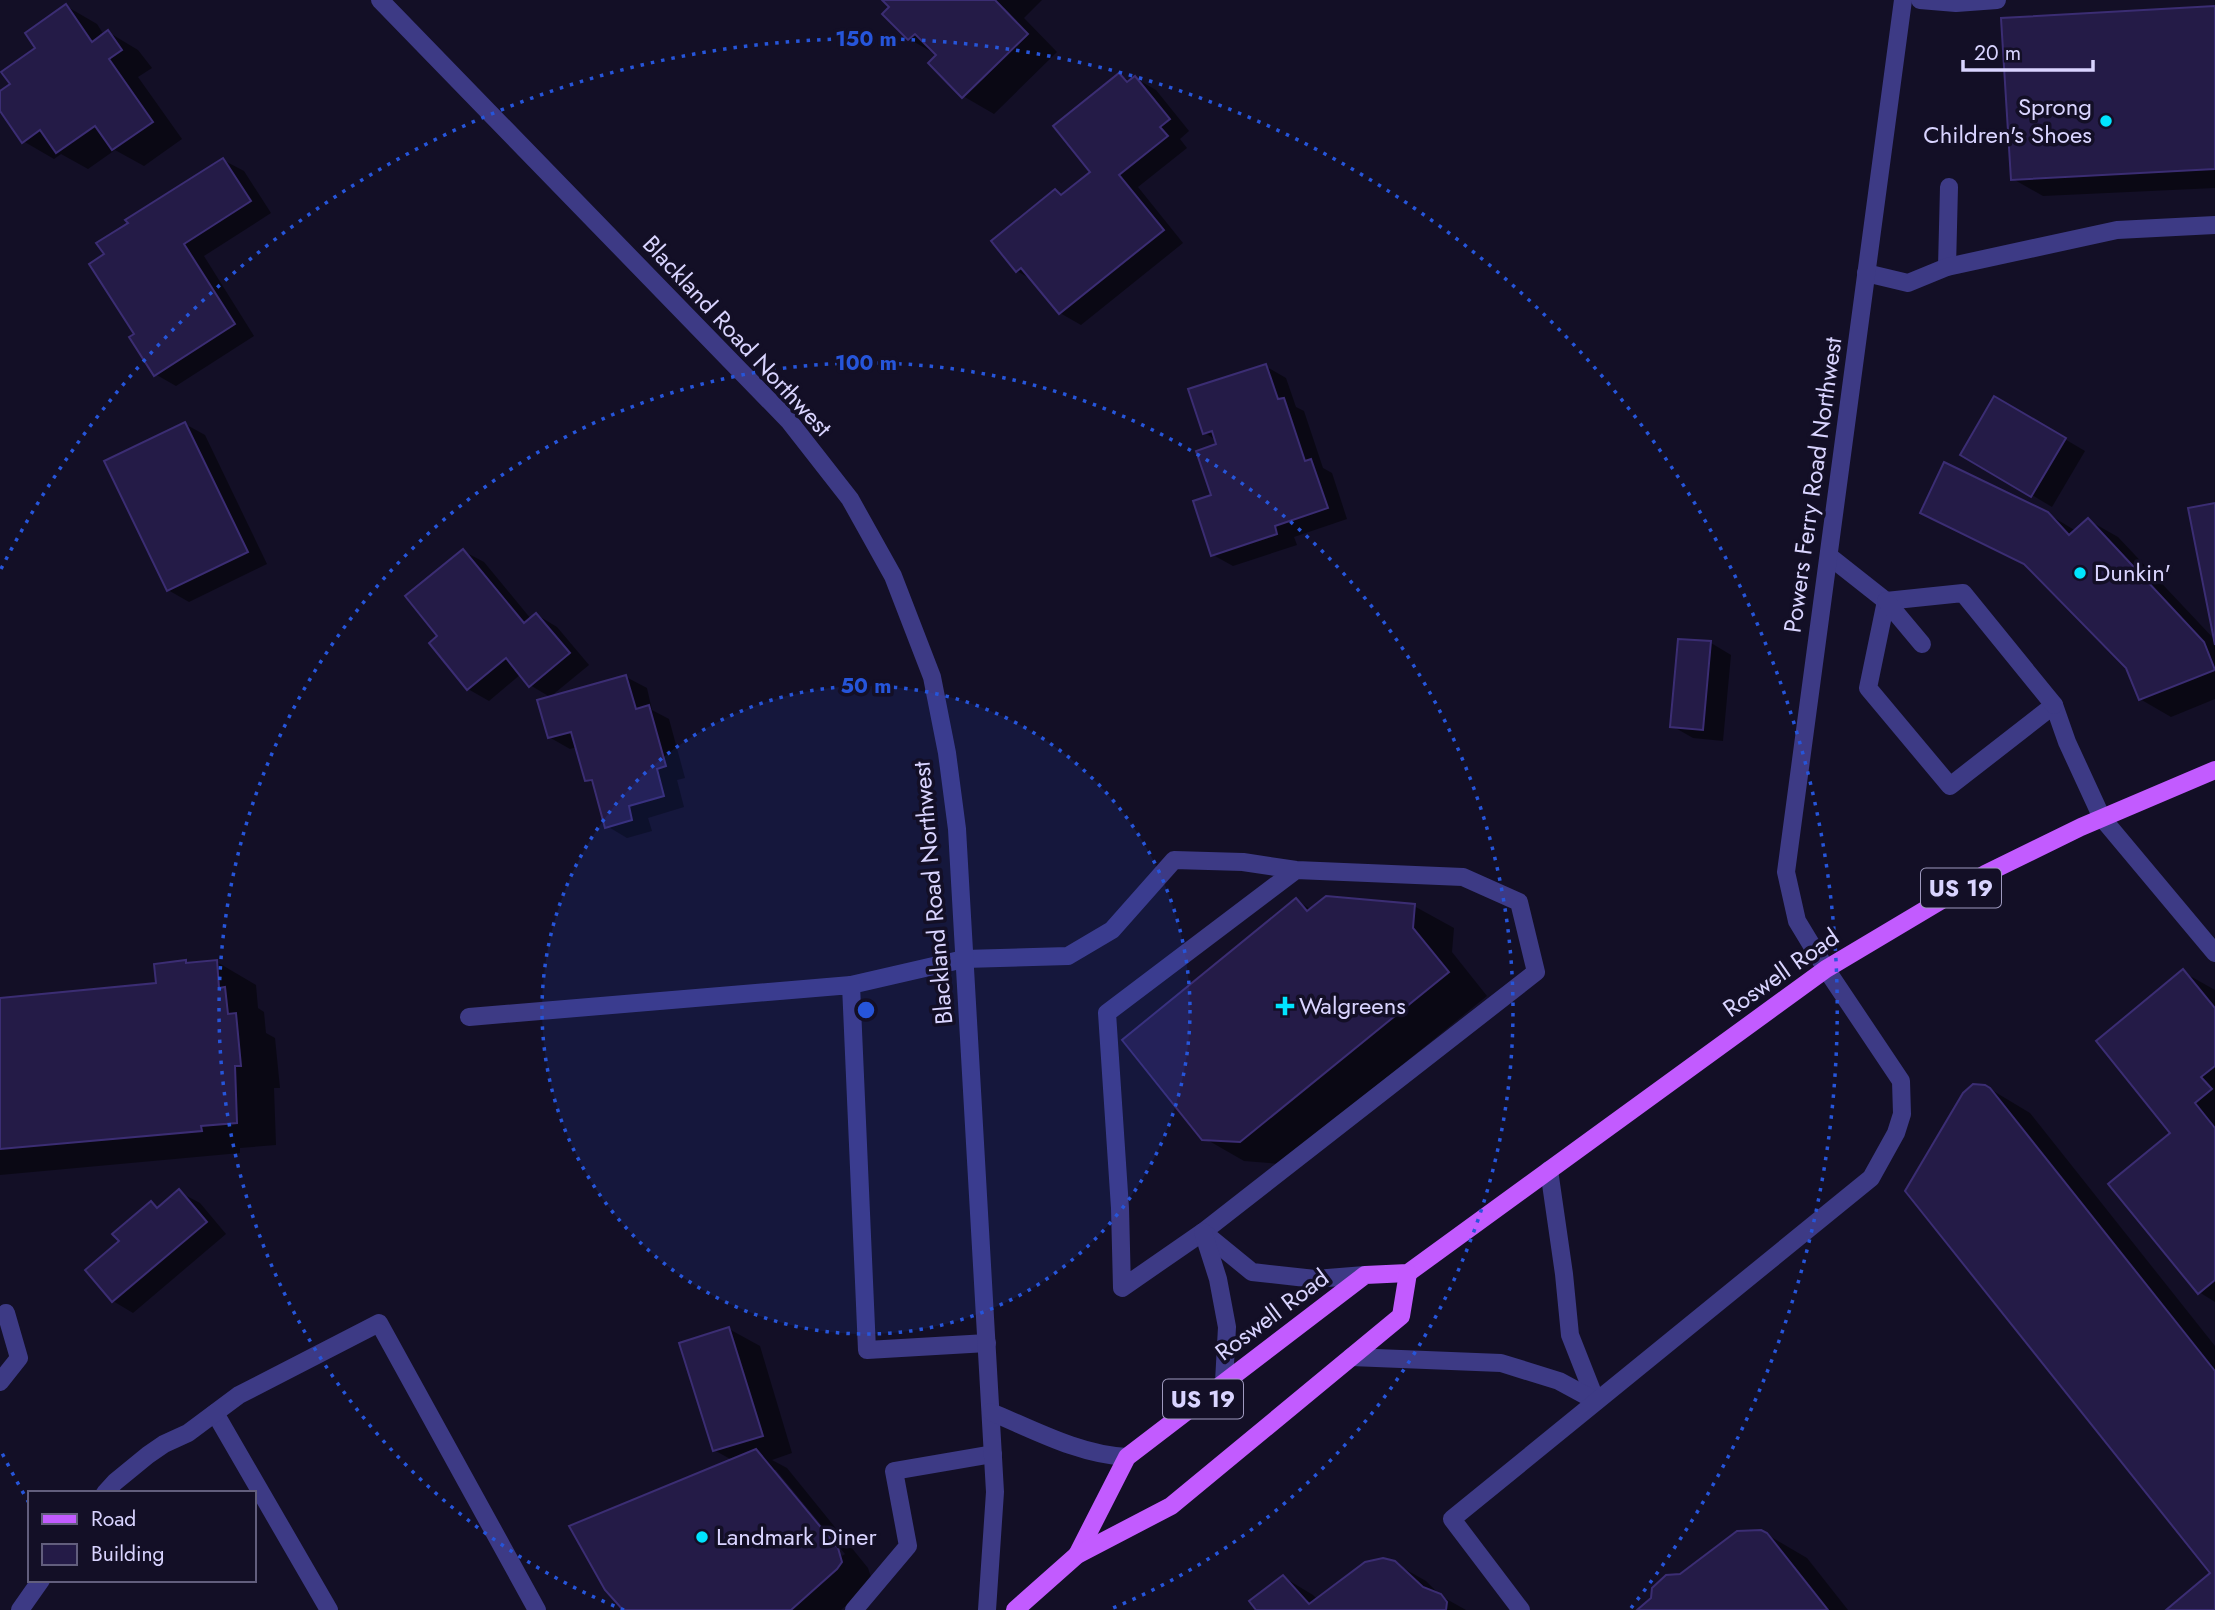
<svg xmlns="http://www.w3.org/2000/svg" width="2215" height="1610" viewBox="0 0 2215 1610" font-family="Jost,sans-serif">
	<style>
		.shadow { fill: #0007; fill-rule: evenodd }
		.building { fill: #241b47; stroke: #3b2d73; stroke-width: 2 }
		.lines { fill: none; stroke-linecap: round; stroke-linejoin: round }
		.service { stroke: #3d3a85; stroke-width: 18 }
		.minor { stroke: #3d3a85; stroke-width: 18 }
		.tertiary { stroke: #3d3a85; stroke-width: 18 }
		.primary { stroke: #c25bff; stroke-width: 18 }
		.ring { fill: none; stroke: #2655da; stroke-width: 3.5; stroke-dasharray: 3.5 7 }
		.poi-dot { fill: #00e5ff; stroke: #130f26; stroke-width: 2.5 }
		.labels { text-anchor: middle; stroke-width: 7; stroke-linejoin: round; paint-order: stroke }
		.shield { fill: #130f26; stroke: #9e99be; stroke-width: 2 }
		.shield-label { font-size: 23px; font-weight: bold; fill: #d9d4ff }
		.poi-label { font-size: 24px; fill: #d9d4ff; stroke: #130f26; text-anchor: start }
		.street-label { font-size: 24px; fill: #d9d4ff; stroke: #130f26 }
		.centre { fill: #2655da; stroke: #130f26; stroke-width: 3.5 }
		.ring-label { font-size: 21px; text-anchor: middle; font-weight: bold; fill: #2655da; stroke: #130f26; stroke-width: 7; stroke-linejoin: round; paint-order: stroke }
	</style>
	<rect width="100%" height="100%" fill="#130f26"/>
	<g class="shadow">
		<path d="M884,0h158l-18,18 33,34 -63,62 -31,-18 -24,-40 -30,-17 -18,-32z"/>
		<path d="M66,6l31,18 7,11 4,-3 30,18 14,18 -14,9 44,62 -38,27 -29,-16 -27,19 -27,-15 -7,5 -31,-18 -23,-33v-15l12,-9z"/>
		<path d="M2215,8v180l-172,8 -30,-17z"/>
		<path d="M1120,75l11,7 4,-4 21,12 33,41 -9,8 7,9 -49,39 45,56 -102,82 -21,-12 -26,-32 -17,-10 38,-80 8,4 29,-23z"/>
		<path d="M223,160l21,11 27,42 -67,43 50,80 -78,50 -21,-12 -19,-39 -30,-81z"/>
		<path d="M1265,366l21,12 10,29 8,4 19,57 9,5 15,46 -53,18 3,8 -64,21 -20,-11v-59l5,-51 -2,-5 -11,-7z"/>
		<path d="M1995,398l90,53 -33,56 -89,-53z"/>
		<path d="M185,424l20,11 62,129 -78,38 -21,-12z"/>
		<path d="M1922,513l126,1 28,17 12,-11 30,17 97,103v59l-44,18 -31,-18 -12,-32 -97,-99 -79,-38z"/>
		<path d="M463,551l21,11 47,57 6,-4 20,12 32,38 -39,32 -20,-12 -9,-11 -32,27 -21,-12 -36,-45 8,-7z"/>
		<path d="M1711,643l20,12 -8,86 -30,-3 -21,-12z"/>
		<path d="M626,677l21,11 5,22 17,9 16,59 -8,2 7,27 -36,11 4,13 -25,7 -20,-12 -12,-41 -8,-5 -10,-33 -7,2 -21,-12z"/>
		<path d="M1297,901l15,9 102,-4 40,22 -2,24 35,44 -207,168 -36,-3 -40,-23z"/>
		<path d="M217,962l39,23 2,23 6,4 2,21 9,5 5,50h-6l2,57 -36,3v5l-240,22v-176l158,-14z"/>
		<path d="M2183,972l32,18v312l-16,-10 -27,-158z"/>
		<path d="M1985,1086l45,27 185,233v264h-46l43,-36z"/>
		<path d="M179,1192l21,11 26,31 -93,79 -20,-12 8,-59 30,-39 9,5z"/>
		<path d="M729,1329l31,17 32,107 -20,7 15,8 81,100 4,12 -4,7 -27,23h-216l107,-150 -18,-10zM772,1470h4l69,84 -3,2z"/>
		<path d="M1766,1534l41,24 41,52h-208l40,-35z"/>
		<path d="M1394,1563l32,18 15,15 25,14h-208l25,-33 30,18 5,5z"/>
	</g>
	<g class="building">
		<path d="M882,0h113l33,34 -66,64 -34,-35 8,-8 -21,-21 -7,6 -26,-26 7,-7z"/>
		<path d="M66,4l26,38 16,-12 14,20 -13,9 44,63 -41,28 -17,-24 -39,27 -16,-23 -18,13 -22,-32v-20l10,-7 -9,-12 34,-24 -10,-15z"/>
		<path d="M2215,6v163l-204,11 -10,-162z"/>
		<path d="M1119,73l8,9 8,-6 35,43 -10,8 8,9 -49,39 45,55 -105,84 -38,-46 -5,4 -25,-31 64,-52 6,6 29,-23 -37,-46z"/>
		<path d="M223,158l28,43 -67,43 51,80 -81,52 -25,-39 5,-3 -45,-70 15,-10 -8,-11 32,-20 -3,-3z"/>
		<path d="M1266,364l12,35 6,-1 21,63 6,-2 17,49 -53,18 2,8 -66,22 -18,-55 18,-6 -15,-44 20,-7 -4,-13 -9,3 -15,-45z"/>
		<path d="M1994,396l72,42 -35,59 -71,-42z"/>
		<path d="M185,422l63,130 -81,39 -63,-130z"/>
		<path d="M1944,462l104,50 21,23 19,-17 116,124 11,28 -76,30 -13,-32 -102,-104 -104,-51z"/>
		<path d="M2215,503v142l-27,-137z"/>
		<path d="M463,549l61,74 12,-10 34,40 -41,34 -23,-29 -39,32 -38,-47 8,-7 -32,-40z"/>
		<path d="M1678,639l33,2 -8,89 -33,-3z"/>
		<path d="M626,675l10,34 13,-4 17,61 -9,3 7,27 -35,10 3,14 -27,8 -13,-48 -7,1 -14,-49 -23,6 -11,-38z"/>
		<path d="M1326,896l89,8 -2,24 36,44 -209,170 -38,-2 -80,-100 174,-142 11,13z"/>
		<path d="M186,960v3l31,-3 2,28 6,-1 3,27 8,-1 5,53h-6l2,57 -36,3 1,5 -202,18v-151l156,-15 -2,-19z"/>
		<path d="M2183,969l32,39v58l-14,11 11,12 -17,14 20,25v152l-17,14 -90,-110 62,-51 -74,-92z"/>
		<path d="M1973,1084l12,1 5,3 225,283v239h-49l44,-37 -305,-382 58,-98z"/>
		<path d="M179,1189l28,33 -95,80 -27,-32 34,-29 -7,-7 39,-33 6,7z"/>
		<path d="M729,1327l34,109 -50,15 -34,-108z"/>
		<path d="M756,1449l82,99 4,14 -5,7 -46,41h-168l-18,-20 -36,-64z"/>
		<path d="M1761,1530l6,3 61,77h-191l14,-12 1,-10 14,-13 14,-1 57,-43z"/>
		<path d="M1383,1558l12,3 28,26 18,7 6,8 -1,8h-190l-7,-9 34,-26 26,29 56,-42z"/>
	</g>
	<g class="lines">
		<g class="service">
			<path d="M1920,0l36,3 41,-3"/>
			<path d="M1947,267l2,-80"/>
			<path d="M1866,273l42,10 39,-16 170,-37 98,-5"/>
			<path d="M1829,556l57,45 -18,87 82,98 104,-81 13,37 35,76"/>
			<path d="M1886,601l77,-8 91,112"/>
			<path d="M1886,601l36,43"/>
			<path d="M851,985l113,-26 104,-3 44,-26 62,-70 69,2 53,8 167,7 56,25 17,70 -333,260 -81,56 -2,-80 -13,-195 189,-143"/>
			<path d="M469,1017l382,-32 16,365 120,-7"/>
			<path d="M1549,1170l15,104 6,61 26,66"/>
			<path d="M1203,1232l49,40 63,7 50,-4"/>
			<path d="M1203,1232l15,47 9,48 -3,55"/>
			<path d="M1351,1357l150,6 58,18 37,20"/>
			<path d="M0,1382l19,-24 -13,-45"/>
			<path d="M215,1413l114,197"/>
			<path d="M105,1493l10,-11 33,-27 16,-11 24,-11 51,-38 140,-72 158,287"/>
			<path d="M20,1610l21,-30"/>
			<path d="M854,1610l54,-64 -14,-75 99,-17"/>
			<path d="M1521,1610l-69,-91 419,-341 25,-45 6,-19 -1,-33 -75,-112"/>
		</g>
		<g class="minor">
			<path d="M380,0l409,421 61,78 43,77 39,101 15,76 10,76 38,663 -8,118"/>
			<path d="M2102,818l113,135"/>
			<path d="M991,1412c43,18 89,43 136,45"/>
		</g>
		<path class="tertiary" d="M1826,969l-29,-48 -11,-49 117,-872"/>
		<g class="primary">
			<path d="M1077,1555l50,-98 238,-182 43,-2 418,-304 161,-96 94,-46 134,-57"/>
			<path d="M1015,1610l62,-55 94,-49 230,-190 7,-43"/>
		</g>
	</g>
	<circle cx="866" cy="1010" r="324" fill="#2655da" fill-opacity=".12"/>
	<g class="ring">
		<circle cx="866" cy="1010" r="324"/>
		<path d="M624 1610A647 647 0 1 1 1108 1610"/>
		<path d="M29 1503A971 971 0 0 1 1 1451M1 569A971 971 0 1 1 1631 1608"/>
	</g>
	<g class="poi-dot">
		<circle cx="2106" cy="121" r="7"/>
		<circle cx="2080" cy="573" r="7"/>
		<path d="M1281.5 995.5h7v7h7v7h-7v7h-7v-7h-7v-7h7z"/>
		<circle cx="702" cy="1537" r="7"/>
	</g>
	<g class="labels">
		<g class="shield">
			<rect x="1921" y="868.5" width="80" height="39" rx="5"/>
			<rect x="1163" y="1379.5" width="80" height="39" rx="5"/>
		</g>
		<g class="shield-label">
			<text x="1961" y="896">US 19</text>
			<text x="1203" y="1407">US 19</text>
		</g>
		<g class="poi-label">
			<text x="2092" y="115" text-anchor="end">Sprong<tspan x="2092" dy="28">Children's Shoes</tspan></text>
			<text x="2094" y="581">Dunkin'</text>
			<text x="1299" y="1014">Walgreens</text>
			<text x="716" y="1545">Landmark Diner</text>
		</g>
		<g class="street-label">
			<text transform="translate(737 336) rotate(47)" y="8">Blackland Road Northwest</text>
			<text transform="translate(1813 485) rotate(-82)" y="8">Powers Ferry Road Northwest</text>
			<text transform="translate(933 893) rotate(-95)" y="8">Blackland Road Northwest</text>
			<text transform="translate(1781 973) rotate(-35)" y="8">Roswell Road</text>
			<text transform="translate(1272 1315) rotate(-37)" y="8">Roswell Road</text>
		</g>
	</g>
	<circle cx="866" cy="1010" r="10" class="centre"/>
	<g class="ring-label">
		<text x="866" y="46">150 m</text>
		<text x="866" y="370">100 m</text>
		<text x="866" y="693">50 m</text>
	</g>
	<rect x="28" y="1491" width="228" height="91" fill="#130f26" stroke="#625e7d" stroke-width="2"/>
	<rect x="42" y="1514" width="35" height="10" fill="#c25bff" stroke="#625e7d" stroke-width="2"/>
	<text x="91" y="1526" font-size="21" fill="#d9d4ff">Road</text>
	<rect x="42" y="1544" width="35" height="21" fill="#241b47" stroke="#625e7d" stroke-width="2"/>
	<text x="91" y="1561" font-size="21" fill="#d9d4ff">Building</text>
	<path d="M1963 60v10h130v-10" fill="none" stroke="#d9d4ff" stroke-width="3.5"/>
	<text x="1974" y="60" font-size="21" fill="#d9d4ff" stroke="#130f26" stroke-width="5" paint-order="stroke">20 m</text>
</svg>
